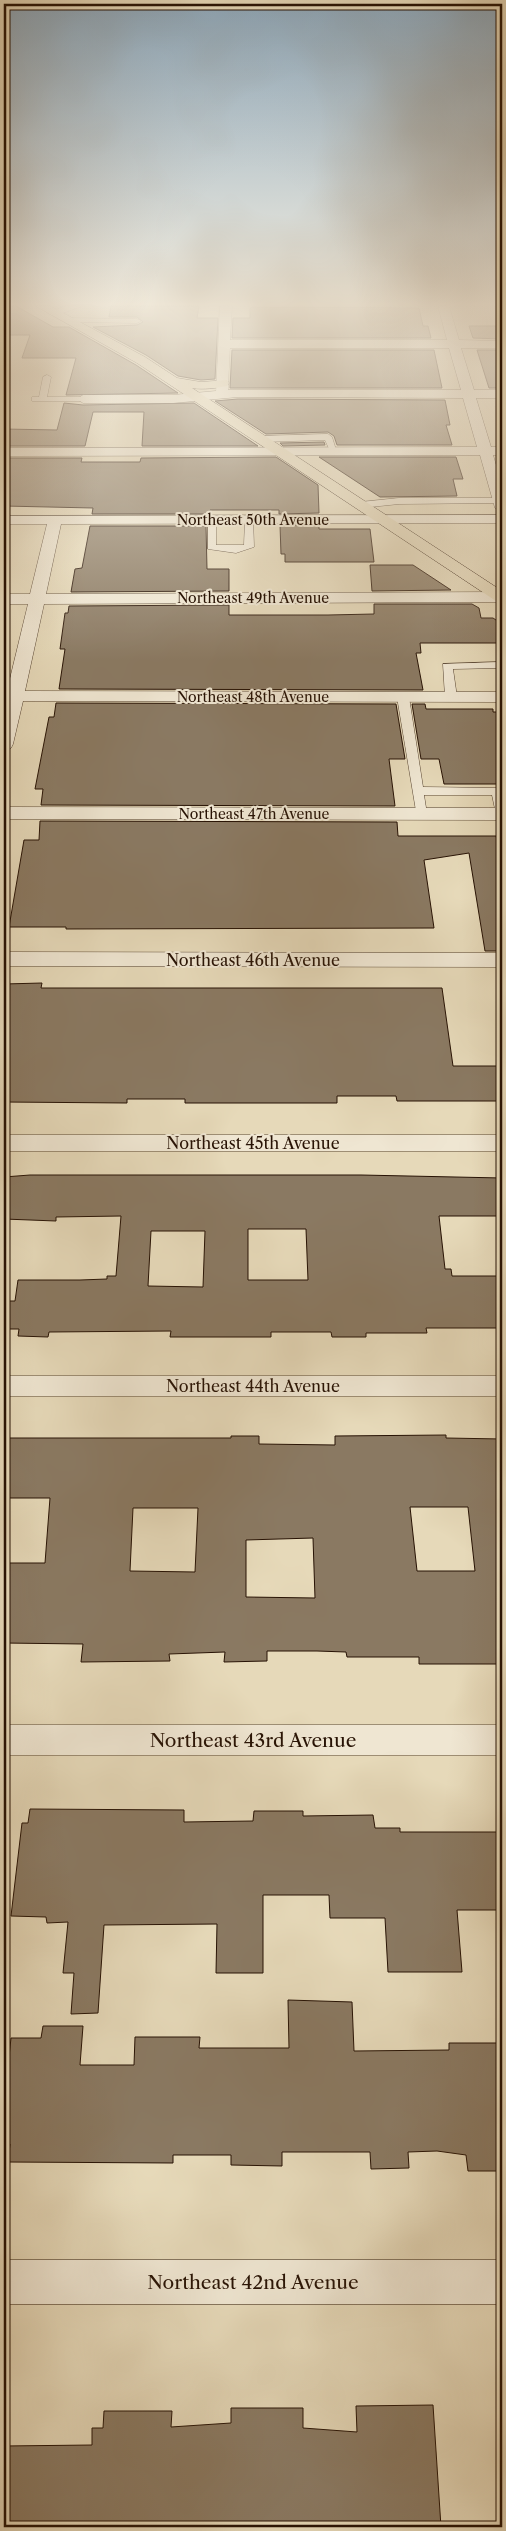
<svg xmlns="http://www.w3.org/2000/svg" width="506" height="2531" viewBox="0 0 506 2531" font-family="'Libre Caslon Text',serif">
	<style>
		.building { fill: #8a7962; stroke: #271204; fill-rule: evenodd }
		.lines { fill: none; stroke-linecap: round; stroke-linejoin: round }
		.lane-casing { stroke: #574431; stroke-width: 1 }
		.street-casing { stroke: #574431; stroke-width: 1 }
		.secondary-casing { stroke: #271204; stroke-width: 1 }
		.primary-casing { stroke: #271204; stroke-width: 1 }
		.lane { fill: #efe6d2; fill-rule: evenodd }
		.street { fill: #efe6d2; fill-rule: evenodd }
		.secondary { fill: #efe6d2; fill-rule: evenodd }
		.primary { fill: #e6d9b9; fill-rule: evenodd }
		.labels { text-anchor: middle; stroke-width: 4; stroke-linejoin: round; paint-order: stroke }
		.far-street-label { font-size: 14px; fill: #271204; stroke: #efe6d2 }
		.street-label { font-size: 16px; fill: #271204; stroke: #efe6d2 }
		.near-street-label { font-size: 19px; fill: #271204; stroke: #efe6d2 }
	</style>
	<rect width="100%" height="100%" fill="#e6d9b9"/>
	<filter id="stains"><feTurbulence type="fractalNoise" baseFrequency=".004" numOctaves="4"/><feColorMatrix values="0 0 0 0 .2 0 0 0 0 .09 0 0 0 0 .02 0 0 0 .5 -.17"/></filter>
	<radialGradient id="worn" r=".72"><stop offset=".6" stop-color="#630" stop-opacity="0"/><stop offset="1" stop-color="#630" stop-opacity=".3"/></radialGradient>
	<g class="building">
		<path d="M4,306h12l37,21h16l67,38 42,28 -112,2 10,-37h-54l8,-23h-26z"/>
		<path d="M111,306h88l-2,12h21l-3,61 -14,1 -23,-4 -32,-21 -53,-28 44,-2 6,-3 -6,-5h-28z"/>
		<path d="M253,307l166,1 4,18h5l3,12h-199l1,-20h17v-10z"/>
		<path d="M469,326h29l4,13 -29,-1z"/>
		<path d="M232,350h202l8,38h-212z"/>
		<path d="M477,350h25v38h-13z"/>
		<path d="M238,399l207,1 5,25h-4l6,20h-115l-3,-9 -6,-4 -62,2 -51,-33z"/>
		<path d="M64,403l19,2 111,-2 64,43h-116l2,-34h-51l-8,34h-81v-17l53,1z"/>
		<path d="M324,442l1,3 -42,1 -3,-3z"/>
		<path d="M276,457l42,28 1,28 -40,1v-4h-69v4h-118l1,-6 -89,-2v-48h78l-1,4h59l1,-4z"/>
		<path d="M319,457h137l7,22h-10l4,17 -77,1z"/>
		<path d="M280,525h39v4h51l4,33h-89v-8h-4z"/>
		<path d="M90,526h116l1,43h22v22l-158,1 4,-23 7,-1z"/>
		<path d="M370,565h43l38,25 -79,1z"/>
		<path d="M374,604h98l7,4 2,10h12l9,6v19h-82l1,10h-5l7,37 -364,-1 6,-40h-5l5,-36h3l1,-7 160,-1v10h99l46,-1z"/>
		<path d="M56,703l340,1 9,55h-16l6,47 -354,-1 2,-16h-8l14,-72h5z"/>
		<path d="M412,704h13l1,5h67v3h9v72h-58l-5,-25h-18z"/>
		<path d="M40,821l357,1 1,14h98l1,4h5v111h-17l-16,-98 -45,7 10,68 -368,1v-2h-57l15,-87h15z"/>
		<path d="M42,983l-1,5h401l11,78h49v35h-105l-1,-5h-59v7h-152v-4h-58v4l-123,-1v-118z"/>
		<path d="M30,1175h331l141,3v38h-63l6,53h6l1,7h50v52h-76l1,5h-61v4h-34l-1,-5h-60v5h-101l1,-6 -122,1 -1,5 -30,-1 1,-7h-14l4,-28h6l3,-21h62l27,-1v-3h9l5,-60 -65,1v4l-52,-2v-42zM248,1229h58l2,51h-60zM151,1231h54l-2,56 -55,-1z"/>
		<path d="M446,1435v3l56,1v225h-83v-7h-72l-1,-5 -29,-1h-50v10l-43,1 1,-10 -56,2 1,7 -89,1 2,-18 -79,-1v-80h41l5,-65h-46v-40l2,-20h225v-2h28v8l76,1v-9zM410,1507h58l7,64h-58zM133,1508h65l-3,64 -65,-1zM313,1538l2,60 -69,-1v-57z"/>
		<path d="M30,1809l154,1v12l69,-1 1,-10h49v5l70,-1 2,13h25v4h102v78h-45l5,62h-74l-3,-54h-55l-1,-23h-66v78h-47l1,-49 -113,1 -6,88 -27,1 3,-41h-11l5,-51 -21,1 -1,-6 -35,-1 11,-93h6z"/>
		<path d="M288,2000l64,2 2,49 95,-1v-7h53v128h-34l-2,-16 -29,-4 -29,1 1,16 -38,1 -1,-17h-88v14l-51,-1v-10h-58v8l-165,-1 2,-18h-6v-40l7,-66h30l2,-12h40l-3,39h54l1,-28h65l-1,11h90z"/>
		<path d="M433,2405l8,122h-437v-81l88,-1v-17h11l1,-17h68l-1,16 60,-4v-15h72v20l54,4 -1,-26z"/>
	</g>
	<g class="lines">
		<g class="lane-casing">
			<g id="lane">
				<path d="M66,318l71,1 4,2 -4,2 -68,-1z"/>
				<path d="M47,375l4,2 -4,20h36l4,2 -4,2h-51v-4h7l4,-20z"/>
				<path d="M328,434l4,3 5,16h-6l-6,-13 -63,2 -4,-3 4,-3z"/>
				<path d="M399,498h101l2,1v4l-103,1 -38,4 -5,-3 5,-3z"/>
				<path d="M208,518l8,2v25h28l1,-25 8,-2 1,29 -18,6 -28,-4z"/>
				<path d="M502,662v6l-49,1 4,28 -6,3 -6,-3 -2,-33z"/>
				<path d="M403,694l6,3 14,90 78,1 1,30 -6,-4 -4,-19h-68l3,19 -6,4 -4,-1 -20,-120z"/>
			</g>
		</g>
		<g class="street-casing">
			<g id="street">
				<path d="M65,306h18l-29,10 -6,-3z"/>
				<path d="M220,306h12l-2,34h217l-9,-34h11l10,34 43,1v7h-41l13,42h28v8h-26l15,49h11v8h-9l9,30v27l-7,-4 -15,-53 -476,1v-8l473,-1 -14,-49 -225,-1 -65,6h-90l-6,-4 6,-4h90l43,-4zM230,348h219l12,42h-233z"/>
				<path d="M502,515v8l-441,1 -15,70 456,-2v10l-458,2 -19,87 477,1v10l-479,-1 -10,43 -2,4 -7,2v-59h3l21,-87h-24v-10h26l17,-70h-43v-8z"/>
				<path d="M4,807l498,1v12l-497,-1z"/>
				<path d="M4,952l498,1v14l-498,-1z"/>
				<rect x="4" y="1135" width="498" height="16"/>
				<rect x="4" y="1376" width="498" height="20"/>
				<rect x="4" y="1725" width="498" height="30"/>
			</g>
		</g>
		<g class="secondary-casing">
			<rect id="secondary" x="4" y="2260" width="498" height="44"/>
		</g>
		<g class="primary-casing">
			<path id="primary" d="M36,306h14l95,51 32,21 24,4 26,-2 2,3 -2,3c-11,2 -23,4 -35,2l310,203v12l-6,-2 -359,-238z"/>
		</g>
		<use href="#lane" class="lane"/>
		<use href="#street" class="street"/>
		<use href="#secondary" class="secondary"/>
		<use href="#primary" class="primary"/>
	</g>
	<linearGradient id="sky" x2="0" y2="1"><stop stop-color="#8da8bc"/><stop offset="0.46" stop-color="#f4eee0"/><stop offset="1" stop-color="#f4eee0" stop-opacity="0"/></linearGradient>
	<rect width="506" height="661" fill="url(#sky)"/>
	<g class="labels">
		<g class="far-street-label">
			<text x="253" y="525">Northeast 50th Avenue</text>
			<text x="253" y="603">Northeast 49th Avenue</text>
			<text x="253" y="702">Northeast 48th Avenue</text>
			<text x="254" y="819">Northeast 47th Avenue</text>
		</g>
		<g class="street-label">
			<text x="253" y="966">Northeast 46th Avenue</text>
			<text x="253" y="1149">Northeast 45th Avenue</text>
			<text x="253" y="1392">Northeast 44th Avenue</text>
		</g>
		<g class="near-street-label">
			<text x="253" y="1747">Northeast 43rd Avenue</text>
			<text x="253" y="2289">Northeast 42nd Avenue</text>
		</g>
	</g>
	<rect width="506" height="2531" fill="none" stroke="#e6d9b9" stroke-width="20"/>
	<rect x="5" y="5" width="496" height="2521" fill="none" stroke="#271204" stroke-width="2.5"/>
	<rect x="10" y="10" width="486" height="2511" fill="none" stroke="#271204"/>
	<rect width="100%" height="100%" filter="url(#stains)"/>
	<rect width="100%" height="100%" fill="url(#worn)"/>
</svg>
